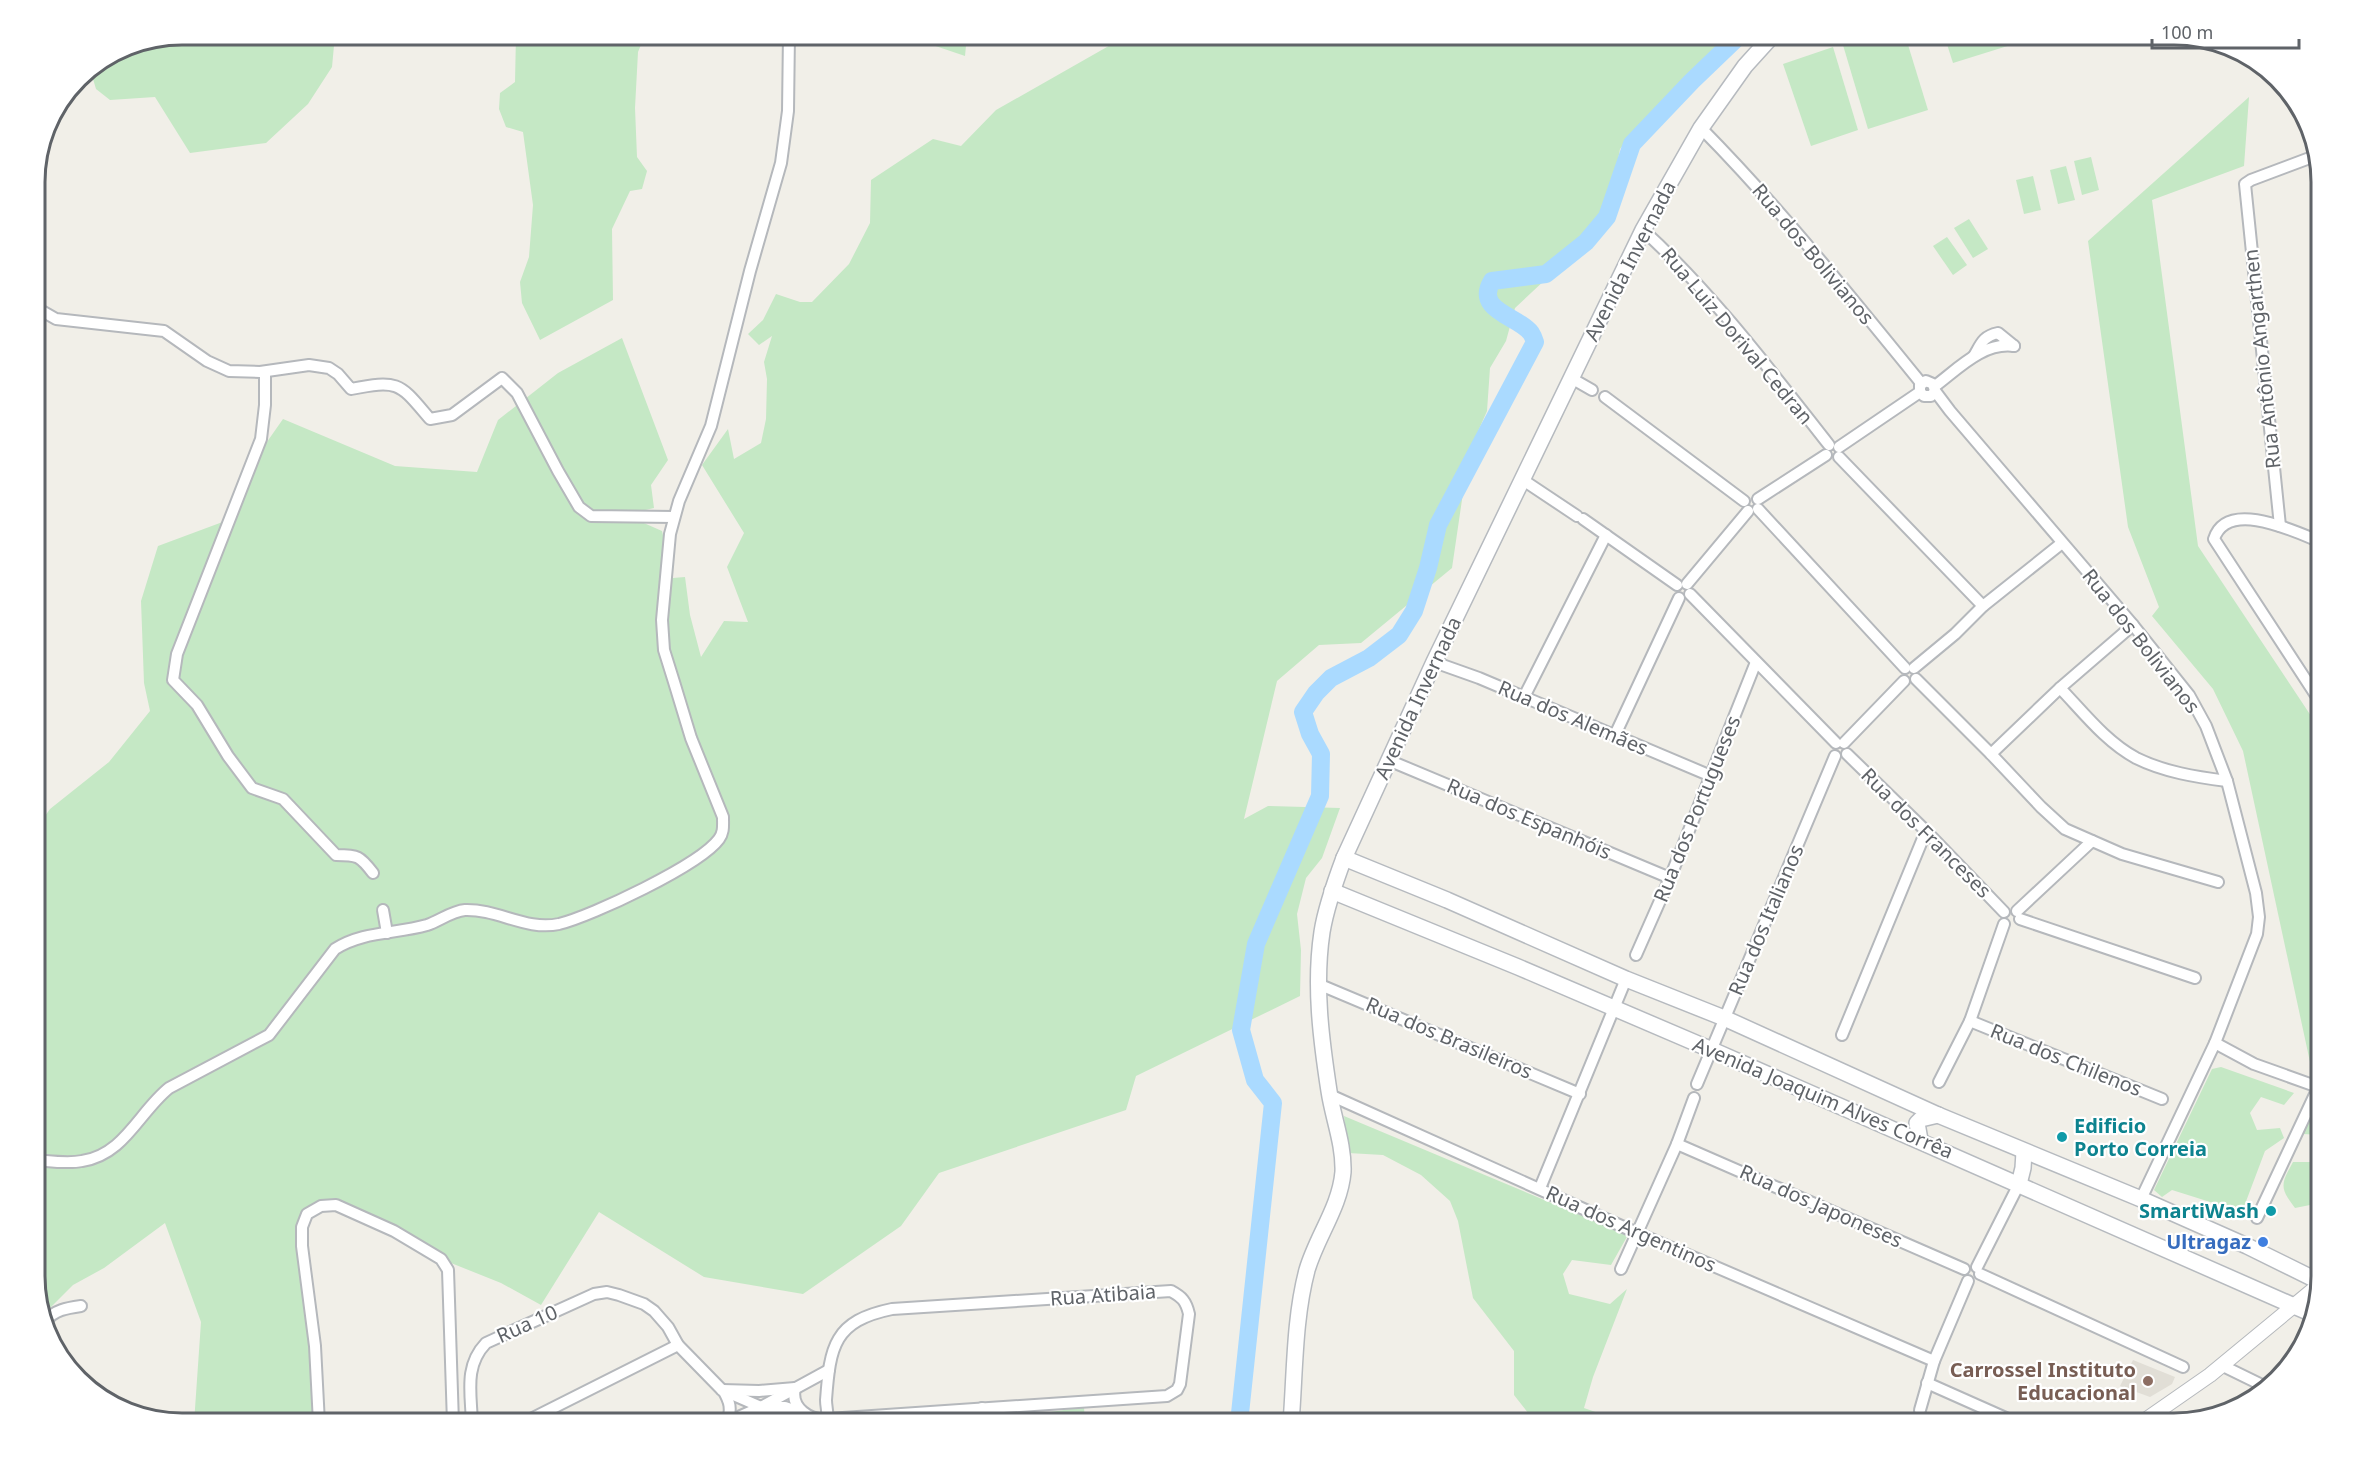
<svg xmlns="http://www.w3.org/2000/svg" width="2356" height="1458" viewBox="0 0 2356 1458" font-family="'Noto Sans',sans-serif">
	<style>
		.education { fill: #e1ded6 }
		.green { fill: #c5e8c5 }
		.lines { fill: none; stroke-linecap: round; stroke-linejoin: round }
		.river { stroke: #aadaff; stroke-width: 18 }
		.minor-casing { stroke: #b5b8bc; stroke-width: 14 }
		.tertiary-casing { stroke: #b5b8bc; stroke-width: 16 }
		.secondary-casing { stroke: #b6babf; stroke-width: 18 }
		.minor { stroke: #fff; stroke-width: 10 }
		.tertiary { stroke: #fff; stroke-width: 14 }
		.secondary { stroke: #fff; stroke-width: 15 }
		.culture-dot { fill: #0f9aa8; stroke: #fff; stroke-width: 2 }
		.shop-dot { fill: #3f7fe0; stroke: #fff; stroke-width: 2 }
		.education-dot { fill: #8d6e63; stroke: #fff; stroke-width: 2 }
		.labels { text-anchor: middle; stroke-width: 4.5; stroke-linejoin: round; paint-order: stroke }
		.street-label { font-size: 20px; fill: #5f6368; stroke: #fff }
		.culture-label { font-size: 20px; font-weight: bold; fill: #0d838f; stroke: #fff; text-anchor: start }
		.shop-label { font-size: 20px; font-weight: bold; fill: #366cbe; stroke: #fff; text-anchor: end }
		.education-label { font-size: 20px; font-weight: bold; fill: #785e54; stroke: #fff; text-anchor: end }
		.rim { fill: none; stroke: #5f6368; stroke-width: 3 }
	</style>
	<rect width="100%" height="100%" fill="#f1efe8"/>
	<path class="education" d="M2133,1360l42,17 -3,7 -22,13 -30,-11z"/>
	<g class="green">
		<path d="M182,34l153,1 -3,32 -24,37 -42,39 -76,10 -35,-56 -45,3 -14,-11 -6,-20 36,-23z"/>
		<path d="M516,35h129l-7,17 -3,56 2,49 10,14 -5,18 -12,2 -18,38 1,71 -73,40 -18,-37 -2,-21 9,-25 4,-52 -10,-73 -17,-5 -7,-18 1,-16 15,-11z"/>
		<path d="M903,35h64l-2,21z"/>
		<path d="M1128,35h619l-28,28 -75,58 -24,28 -14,74 -91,85 -9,33 -16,27 -3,43 -18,41 -17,116 -91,75 -42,2 -42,36 -33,138 24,-13 72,2 -18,50 -16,20 -9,36 4,36 -1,46 -164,80 -10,34 -187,63 -38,53 -98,68 -99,-17 -105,-65 -58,93 -40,-22 -60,-24 -80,-42 -40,-11 -19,21 17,196h-125l7,-101 -36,-99 -61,45 -31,17 -24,24 -7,1 -7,-25v-106l8,1 -8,-23v-327l15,-21 59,-47 41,-51 -6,-28 -3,-82 17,-55 78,-29 19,-58 28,-40 112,47 82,6 21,-52 60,-47 64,-35 46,122 -17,25 3,23 -17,4v8l25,11 11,47 12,-1 5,38 11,42 23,-36 24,1 -21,-55 17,-34 -42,-68 26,-36 6,30 27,-16 5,-24 1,-40 -3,-17 8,-26 -13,9 -11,-11 15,-14 13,-26 24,8h12l37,-38 21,-41 1,-43 62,-41 28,7 35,-36z"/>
		<path d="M1840,35h65l23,75 -60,19z"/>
		<path d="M1944,35h85l1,4 -77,24z"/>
		<path d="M1833,47l25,83 -47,16 -28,-82z"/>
		<path d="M2249,97l-5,69 -92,34 46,346 123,185v334l-11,-3 -67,-311 -30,-62 -61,-73 7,-9 -31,-80 -40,-286z"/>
		<path d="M2091,157l8,33 -17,5 -8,-34z"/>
		<path d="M2066,166l9,34 -17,4 -8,-34z"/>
		<path d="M2033,176l8,34 -17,4 -8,-34z"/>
		<path d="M1969,219l19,30 -15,9 -19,-30z"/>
		<path d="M1947,237l20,28 -14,10 -20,-29z"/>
		<path d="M2221,1067l73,26 -10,12 -23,-8 -11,16 7,17 23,-2 4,10 -19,13 -23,61 -70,-22 -10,7 -8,-7 58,-121z"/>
		<path d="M2321,1093v42l-18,-1z"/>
		<path d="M1344,1116l284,119 -17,30 -39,-5 -9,14 6,20 41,10 17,-15 -34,88 -9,31 43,15h-94l-1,-5 -18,-23v-44l-41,-53 -15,-77 -8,-20 -29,-26 -38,-20 -35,-2z"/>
		<path d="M2293,1162h28v30l-2,-1 -9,14 -15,3c-16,-21 -14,-24 -2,-46z"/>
		<path d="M1084,1407l1,16h-94l6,-3z"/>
	</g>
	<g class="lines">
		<path class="river" d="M1239,1423l34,-320 -18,-23 -14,-50 15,-86 64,-148 1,-42 -11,-20 -7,-22 13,-19 15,-15 38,-20 30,-23 15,-24 14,-43 10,-43 97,-183c-1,-3 -2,-6 -4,-9 -12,-17 -57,-22 -39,-52l54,-7 40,-32 21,-25 25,-73 60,-63 49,-47"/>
		<g class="minor-casing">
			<g id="minor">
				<path d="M1701,128c79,80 149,168 220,255"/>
				<path d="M1643,230c70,64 127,140 186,215"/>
				<path d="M35,307l21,12 108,12 43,30 22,10 31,1 49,-7 20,3 9,6 13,15c49,-10 49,-5 79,30l22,-4 50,-37 15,15 41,78 21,36 12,9 83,1"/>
				<path d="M1974,356c7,-12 9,-20 24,-23l16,13"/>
				<path d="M265,372v33l-4,34 -84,215 -4,26 24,25 31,51 24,32 31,11 53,56c22,0 24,1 37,18"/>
				<path d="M1571,378l21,12"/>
				<path d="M1935,386c24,-18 48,-44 79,-40"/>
				<path d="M1935,391l-4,5h-7l-4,-4v-7l6,-4 7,3 2,7 15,20 183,214 56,70 17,31 21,55 29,112 3,24 -2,17 -42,109 -74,156"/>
				<path d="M1605,397l139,104"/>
				<path d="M1839,447l81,-55"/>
				<path d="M1839,457l144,149"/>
				<path d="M1523,480l54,36"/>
				<path d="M1758,499l68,-44"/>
				<path d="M1758,509l147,159"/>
				<path d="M1583,519l94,66"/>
				<path d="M2280,526l-35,-342 6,-4 64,-24"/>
				<path d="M2321,542c-25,-10 -94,-44 -107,-3l107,164"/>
				<path d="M1687,584l61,-73"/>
				<path d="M1690,594l146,149"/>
				<path d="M1434,662l45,16 232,98"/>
				<path d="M1914,668l41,-34 28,-28 79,-63"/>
				<path d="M1916,679l75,75 50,53 24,22 57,25 96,28"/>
				<path d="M2060,688c23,24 46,54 76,70 28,14 60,19 91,23"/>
				<path d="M1524,697l82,-162"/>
				<path d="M1615,735l64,-137"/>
				<path d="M1844,743l60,-62"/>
				<path d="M1847,754l79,77 78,81"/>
				<path d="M1991,754l69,-66 73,-63"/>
				<path d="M1388,760l282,118"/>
				<path d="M383,910l4,23"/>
				<path d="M2017,911l75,-70"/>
				<path d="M2020,919l175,59"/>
				<path d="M1636,955l34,-77 86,-216"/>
				<path d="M1318,984l262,110"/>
				<path d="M1970,1021l192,78"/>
				<path d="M1842,1035l84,-204"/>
				<path d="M2215,1043l39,21 67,24"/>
				<path d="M1939,1082l31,-61 34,-97"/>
				<path d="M1697,1084l138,-328"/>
				<path d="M1330,1095l307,138 297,128"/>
				<path d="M1677,1144l287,125"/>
				<path d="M35,1160c15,1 32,4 47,1 42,-6 57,-49 87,-73l100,-53 66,-86c28,-18 61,-15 92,-24 12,-4 25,-14 38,-15 33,-1 61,21 94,14 33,-8 141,-59 160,-85 5,-7 4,-13 4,-22l-32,-79 -17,-56 -10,-32 -2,-30 8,-86 9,-33 32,-75 39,-155 31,-108 7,-52 1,-77"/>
				<path d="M1540,1188l86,-209"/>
				<path d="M2257,1218l61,-130"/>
				<path d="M1977,1267l42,-83"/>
				<path d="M1621,1269l56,-125 17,-46"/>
				<path d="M1980,1274l203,93"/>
				<path d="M46,1321c8,-11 21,-13 35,-15"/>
				<path d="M2221,1365l45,22"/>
				<path d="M1927,1383l90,40"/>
				<path d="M722,1390l37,1 36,-3c-5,20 15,33 33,31l339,-23 10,-6 3,-6 9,-70c-3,-13 -7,-17 -18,-23l-279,18c-58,12 -62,37 -66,91 0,8 3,16 1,23"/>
				<path d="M723,1390c7,12 9,19 4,32"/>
				<path d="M1920,1410l14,-49 34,-80"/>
				<path d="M319,1423l-4,-77 -13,-100v-19l5,-13 14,-8 15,-1 58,26 47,28 7,11 5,153"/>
				<path d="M472,1423c-1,-30 -8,-57 14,-80l108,-49 13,-2 12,3 25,9 10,7 14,16 10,18 44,45 39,17h24l18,6"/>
				<path d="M523,1423l155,-78"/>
				<path d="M725,1423l36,-16 68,-37"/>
				<path d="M964,1423l7,-8 11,-7"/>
			</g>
		</g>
		<g class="tertiary-casing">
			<path id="tertiary" d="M2141,1423l69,-48 109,-90"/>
		</g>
		<g class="secondary-casing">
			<g id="secondary">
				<path d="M1344,858l103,42 179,79 98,39 214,97 203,84 106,47 73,36"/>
				<path d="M1332,891l186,76 194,83 598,263"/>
				<path d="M1920,1140l-3,-17 4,-4 17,-4"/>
				<path d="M2019,1184l4,-16 1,-16"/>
				<path d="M1291,1423c4,-50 3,-104 16,-153 10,-34 33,-63 36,-98 1,-28 -10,-54 -14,-81 -8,-52 -15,-106 -7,-159 4,-25 13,-50 22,-74l90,-196 209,-432 58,-102 44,-62 29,-32"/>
			</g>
		</g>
		<use href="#minor" class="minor"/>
		<use href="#tertiary" class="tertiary"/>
		<use href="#secondary" class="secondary"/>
	</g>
	<g class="culture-dot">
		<circle cx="2062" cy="1137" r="6"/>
		<circle cx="2271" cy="1211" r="6"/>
	</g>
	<circle class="shop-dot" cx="2263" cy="1242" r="6"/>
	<circle class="education-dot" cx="2148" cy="1381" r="6"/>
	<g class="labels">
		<g class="street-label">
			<text transform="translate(1813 254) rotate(50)" y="7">Rua dos Bolivianos</text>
			<text transform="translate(1630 261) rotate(-63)" y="7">Avenida Invernada</text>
			<text transform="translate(1737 336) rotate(50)" y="7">Rua Luiz Dorival Cedran</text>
			<text transform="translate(2262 359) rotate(-96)" y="7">Rua Antônio Angarthen</text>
			<text transform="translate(2141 641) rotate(52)" y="7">Rua dos Bolivianos</text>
			<text transform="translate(1418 698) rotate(-65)" y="7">Avenida Invernada</text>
			<text transform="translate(1573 718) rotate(23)" y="7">Rua dos Alemães</text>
			<text transform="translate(1697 809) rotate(-68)" y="7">Rua dos Portugueses</text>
			<text transform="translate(1529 819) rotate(23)" y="7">Rua dos Espanhóis</text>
			<text transform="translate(1926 833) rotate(45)" y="7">Rua dos Franceses</text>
			<text transform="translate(1766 920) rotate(-67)" y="7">Rua dos Italianos</text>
			<text transform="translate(1449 1038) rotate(23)" y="7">Rua dos Brasileiros</text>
			<text transform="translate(2066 1060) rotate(22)" y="7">Rua dos Chilenos</text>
			<text transform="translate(1823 1098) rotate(23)" y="7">Avenida Joaquim Alves Corrêa</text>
			<text transform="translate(1821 1206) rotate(24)" y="7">Rua dos Japoneses</text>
			<text transform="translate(1631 1229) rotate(24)" y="7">Rua dos Argentinos</text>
			<text transform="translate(1103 1295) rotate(-4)" y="7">Rua Atibaia</text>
			<text transform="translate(527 1324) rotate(-24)" y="7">Rua 10</text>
		</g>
		<g class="culture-label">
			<text x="2074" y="1133">Edificio<tspan x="2074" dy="23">Porto Correia</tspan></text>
			<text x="2259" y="1218" text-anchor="end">SmartiWash</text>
		</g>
		<g class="shop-label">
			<text x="2251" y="1249">Ultragaz</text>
		</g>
		<g class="education-label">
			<text x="2136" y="1377">Carrossel Instituto<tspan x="2136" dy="23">Educacional</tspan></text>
		</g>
	</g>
	<path d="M0 0H2356V1458H0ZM182 45H2174A137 137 0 0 1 2311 182V1276A137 137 0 0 1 2174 1413H182A137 137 0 0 1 45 1276V182A137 137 0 0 1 182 45Z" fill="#fff" fill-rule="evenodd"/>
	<path class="rim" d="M182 45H2174A137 137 0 0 1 2311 182V1276A137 137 0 0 1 2174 1413H182A137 137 0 0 1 45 1276V182A137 137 0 0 1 182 45Z"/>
	<path d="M2152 39v9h147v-9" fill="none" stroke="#5f6368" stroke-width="3"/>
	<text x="2161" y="39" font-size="18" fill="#5f6368" stroke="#ffffff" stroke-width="4.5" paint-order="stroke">100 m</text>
</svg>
